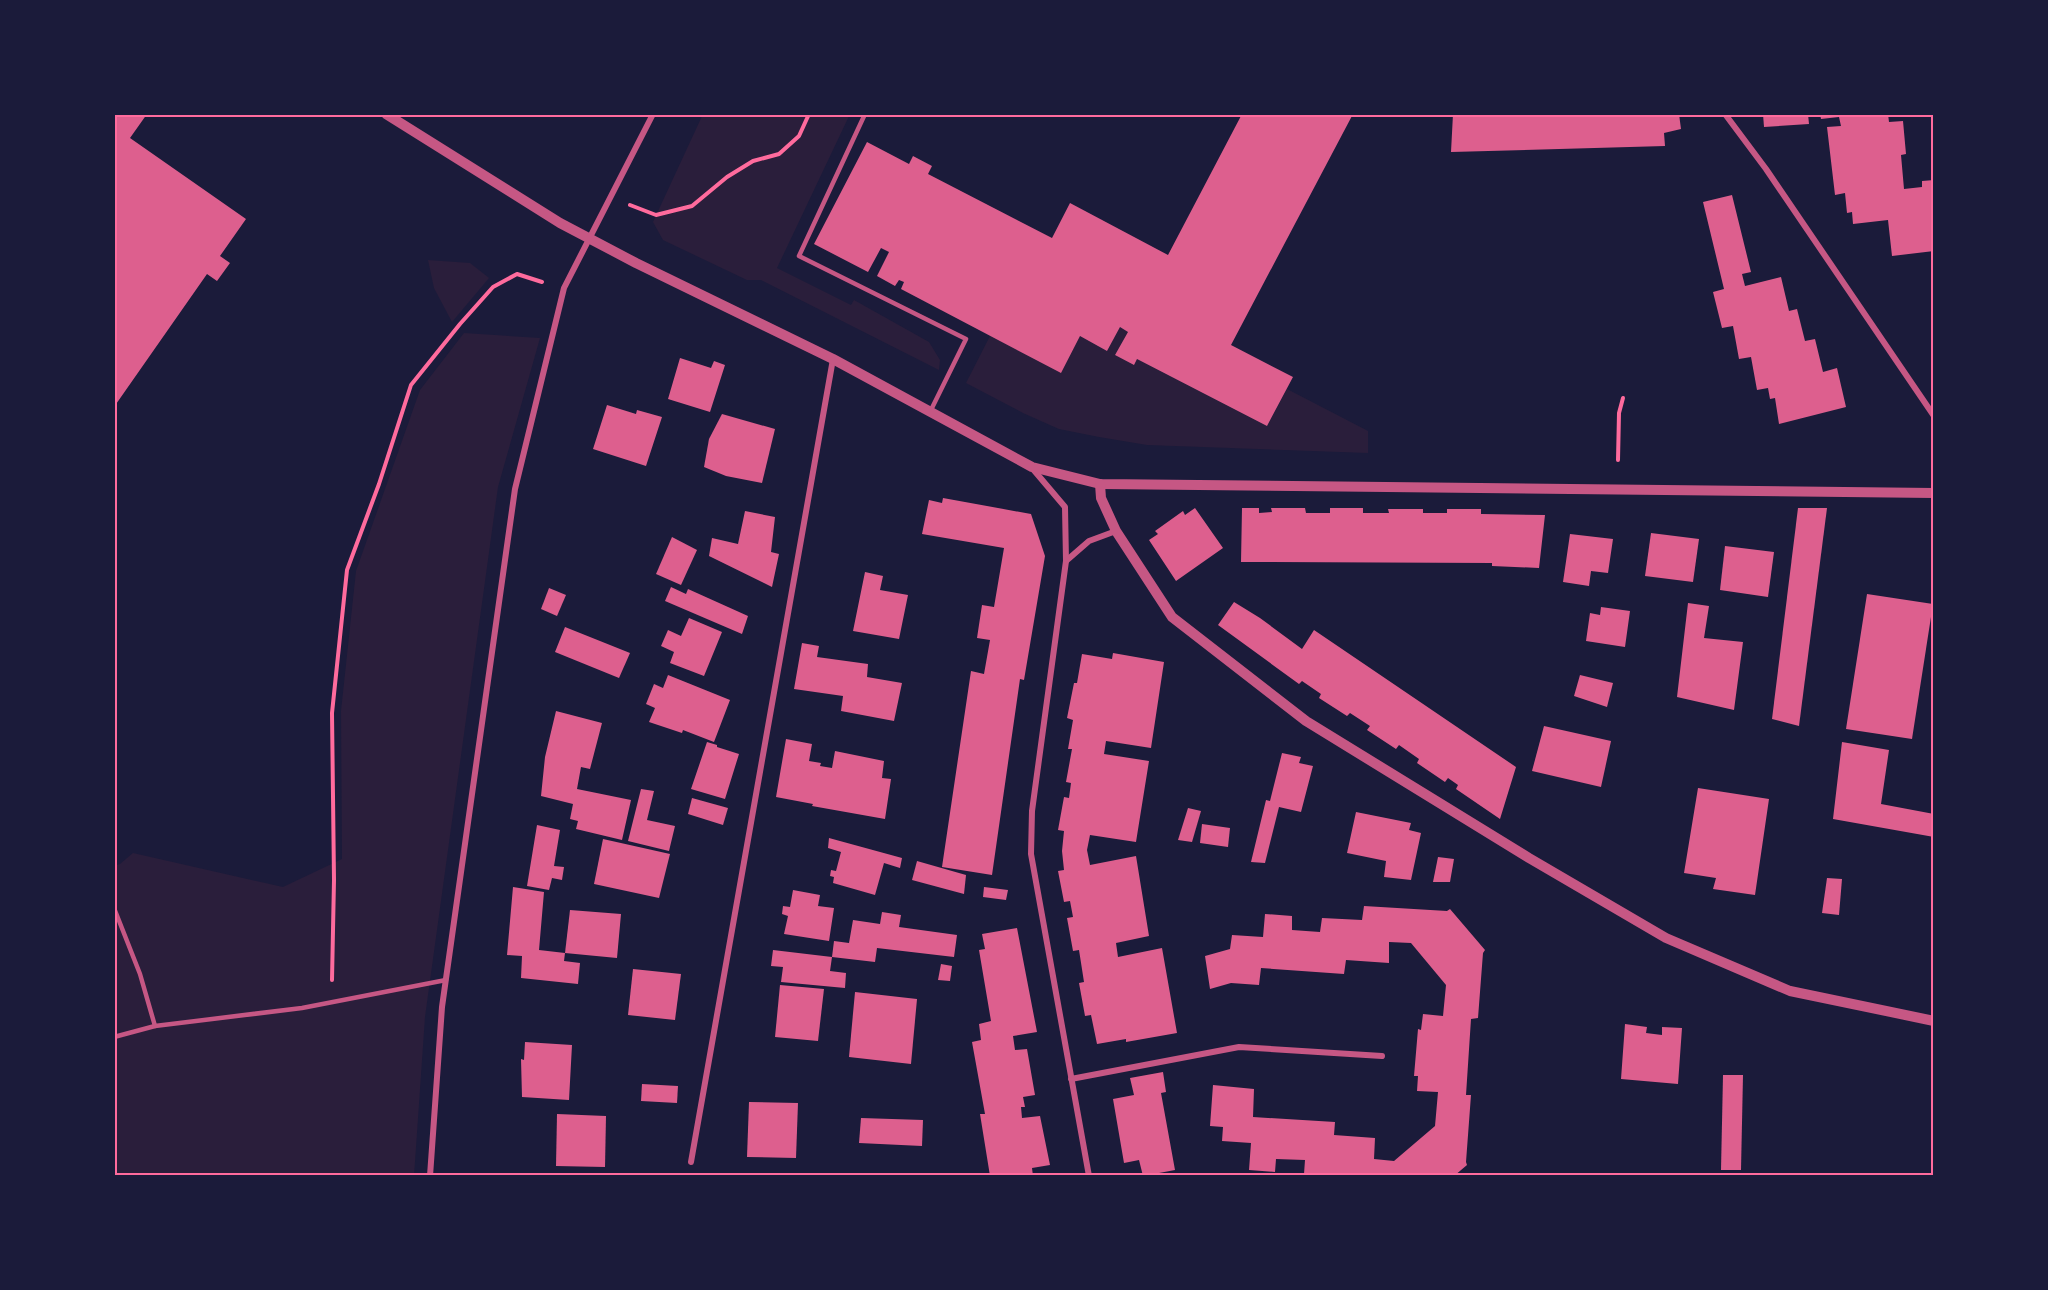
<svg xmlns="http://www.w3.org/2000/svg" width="2048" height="1290" viewBox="0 0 2048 1290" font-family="Figtree,sans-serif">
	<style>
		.green { fill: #2a1e3b }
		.building { fill: #dd5f8e }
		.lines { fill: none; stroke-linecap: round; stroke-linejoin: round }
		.path { stroke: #ff6b9d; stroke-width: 4 }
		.service { stroke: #c65784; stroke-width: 4.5 }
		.minor { stroke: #c65784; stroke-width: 6 }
		.tertiary { stroke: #c65784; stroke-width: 10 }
		.neatline { fill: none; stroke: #ff6b9d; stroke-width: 2 }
	</style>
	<rect width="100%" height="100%" fill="#1b1b3a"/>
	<g class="green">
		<path d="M703,114h147l-73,154 74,37 3,-5 75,42 11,18 -1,10 -178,-90h-14l-84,-40 -10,-18z"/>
		<path d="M428,260l42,3 19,15 -37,44 -18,-34z"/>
		<path d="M1120,327l8,5 -13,23 19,10 3,-6 130,67 20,-37 81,42v22l-221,-8 -48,-8 -40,-8 -36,-16 -57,-30 24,-47h90l27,15z"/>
		<path d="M464,333l76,5 -42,149 -73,530 -11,159h-300v-310l6,-2 13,-11 150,34 59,-28 -1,-148 15,-140 64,-181z"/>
	</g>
	<g class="building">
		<path d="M114,114h33l-17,24 116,81 -26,37 10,7 -13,18 -10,-7 -93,133z"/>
		<path d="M1242,114h111l-122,231 62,32 -26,49 -130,-67 -3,6 -19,-10 13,-23 -8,-5 -13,24 -27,-15 -19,37 -160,-84 3,-7 -5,-2 -4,6 -18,-10 12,-24 -8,-4 -13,24 -54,-28 53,-102 42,22 4,-8 19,10 -4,8 124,64 18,-35 98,52z"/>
		<path d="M1453,114h226l2,15 -17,4 1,13 -214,6z"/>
		<path d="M1763,114h45l1,10 -45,3z"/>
		<path d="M1820,114h68l1,8 14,-1 3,33 -5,1 3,34 18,-2v-6l12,-1v71l-42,5 -4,-36 -35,4 -1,-12 -5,1 -2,-20 -10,2 -8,-68 14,-1 -2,-9 -18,2z"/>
		<path d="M1732,195l19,77 -9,2 3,12 36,-9 8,34 8,-2 8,32 10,-2 8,33 14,-4 9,39 -67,17 -4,-26 -5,1 -2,-11 -11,2 -6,-33 -12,2 -6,-33 -11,2 -9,-36 11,-3 -21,-87z"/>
		<path d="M680,358l31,10 3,-7 11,4 -15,47 -42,-13z"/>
		<path d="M607,405l29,9 1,-4 25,7 -16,49 -53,-17z"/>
		<path d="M722,414l53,15 -13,54 -36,-7 -22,-9 5,-28z"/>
		<path d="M943,498l88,16 14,42 -21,124 -4,-1 -28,196 -50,-8 29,-196 13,3 6,-34 -13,-2 5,-33 12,2 10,-59 -82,-14 7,-34 13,3z"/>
		<path d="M1195,508l28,40 -47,33 -27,-41 9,-6 -3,-3 28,-20 2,4z"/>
		<path d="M1242,508h17v5l13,-1 -1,-4h34l1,5h24v-5h33v5h26l-1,-4h35v4h24v-4h34v5l64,1 -6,53 -47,-2v-3l-251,-1z"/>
		<path d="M1798,508h29l-28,218 -27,-7z"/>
		<path d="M745,511l30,6 -4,35 8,2 -7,33 -63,-31 3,-18 26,6z"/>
		<path d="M1651,533l48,6 -6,43 -48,-6z"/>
		<path d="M1570,534l43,5 -5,34 -17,-2 -2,15 -26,-4z"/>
		<path d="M672,537l25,13 -16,35 -25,-11z"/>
		<path d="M1725,546l49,6 -6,45 -48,-7z"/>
		<path d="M865,572l18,4 -3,14 28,5 -9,44 -46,-8z"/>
		<path d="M671,587l15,7 2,-5 60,27 -6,18 -77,-33z"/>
		<path d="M549,588l17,7 -9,21 -16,-7z"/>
		<path d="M1867,594l66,10 -21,135 -66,-10z"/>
		<path d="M1234,602l26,16 42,31 12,-19 202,137 -16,52 -44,-30 2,-4 -10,-7 -3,4 -28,-19 2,-4 -20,-14 -3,4 -29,-19 3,-4 -20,-13 -3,3 -28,-18 2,-4 -19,-13 -3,3 -81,-59z"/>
		<path d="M1688,603l21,3 -5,32 39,4 -9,68 -57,-13z"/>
		<path d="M1601,607l29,4 -5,36 -39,-6 4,-28 10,2z"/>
		<path d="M689,618l33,14 -18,44 -34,-13 4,-11 -13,-6 7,-16 13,6z"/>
		<path d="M565,627l65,26 -11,25 -64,-26z"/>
		<path d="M802,643l17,3 -2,11 51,7 -1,13 35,6 -8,38 -53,-10 2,-15 -49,-7z"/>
		<path d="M1113,653l51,9 -13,86 -45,-7 -2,13 45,7 -13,81 -46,-7 -3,15 3,15 46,-9 13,80 -33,7 2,14 44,-9 15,85 -51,9v-3l-29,5 -6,-29 -6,1 -6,-33 5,-1 -5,-32 -6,1 -6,-33 6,-1 -3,-16 -6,1 -6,-31 6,-1 -2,-19 2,-20 -6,-1 6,-33 5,1 2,-15 -5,-1 6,-33h-4l5,-29 -6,-2 7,-35h3l5,-29 30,5z"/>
		<path d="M668,675l62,25 -16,42 -31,-12 -1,3 -33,-11 6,-14 -9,-4 8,-20 9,4z"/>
		<path d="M1580,675l33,8 -6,24 -33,-11z"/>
		<path d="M556,711l46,12 -12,46 -9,-2 -4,22 54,11 -9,40 -46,-11 2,-8 -8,-2 3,-15 -32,-8 4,-39z"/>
		<path d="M1544,726l67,15 -10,46 -69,-16z"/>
		<path d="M786,739l26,5 -3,17 12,2 -1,3 12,2 3,-17 49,10 -2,17 9,1 -6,40 -73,-13 1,-2 -37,-7z"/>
		<path d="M707,742l10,3v2l22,7 -14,45 -34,-10z"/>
		<path d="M1842,742l47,8 -8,54 53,10v23l-101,-18z"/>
		<path d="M1282,753l19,4 -2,6 14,3 -12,46 -22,-5 -14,56 -14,-1 15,-62 4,1z"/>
		<path d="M1698,788l71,11 -14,96 -42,-6 3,-11 -32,-5z"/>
		<path d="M641,789l13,2 -7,29 28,6 -6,25 -41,-10z"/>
		<path d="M692,798l36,10 -5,17 -35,-11z"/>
		<path d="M1188,808l13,3 -9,31 -14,-2z"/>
		<path d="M1356,812l55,11 -2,7 12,3 -10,47 -27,-3 2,-16 -39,-8z"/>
		<path d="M1202,824l28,4 -2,19 -28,-4z"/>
		<path d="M537,825l23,5 -6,36 10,1 -2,13 -10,-2 -3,12 -22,-4z"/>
		<path d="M829,838l73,20 -2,10 -16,-5 -9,32 -42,-12 1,-6 -4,-1 1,-6 5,1 5,-19 -13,-4z"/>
		<path d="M603,839l67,15 -11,44 -65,-14z"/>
		<path d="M1438,857l16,2 -4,23h-17z"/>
		<path d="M917,861l49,14 -2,19 -52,-14z"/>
		<path d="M1827,878l15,1 -3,36 -17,-2z"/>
		<path d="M513,887l31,5 -5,58 26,3 -1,8 16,2 -2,21 -57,-6 1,-22 -15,-1z"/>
		<path d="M984,887l24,3 -2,10 -23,-3z"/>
		<path d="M793,890l27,5 -2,11 16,2 -5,33 -45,-7 4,-18 -6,-2 1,-8 7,1z"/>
		<path d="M1364,906l83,5 3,-2 35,41 -2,3 -5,65 -7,1 -5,76h5l-5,67 1,3 -13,11h-115l-35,-2 1,-14 -29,-1 -1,13 -26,-2 2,-27 -29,-2 1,-14 -13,-1 3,-41 41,4 -1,28 82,5 -1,13 41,3 -1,21 20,2 41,-35 3,-34 -21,-1 1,-15h-4l4,-47 3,1 2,-16 20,2 3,-31 -35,-42 -22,-1v21l-43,-3 -2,14 -83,-6 -2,17 -28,-2 -21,6 -5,-33 25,-7 2,-14 31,2 2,-23 27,2v14l28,2 2,-14 40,2z"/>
		<path d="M570,910l51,4 -4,44 -52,-5z"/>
		<path d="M882,912l19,3 -2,12 58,8 -3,22 -77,-9 -2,14 -43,-5 2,-16 15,2 4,-23 27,4z"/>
		<path d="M1017,928l20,104 -24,4 2,14 12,-1 8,46 -12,2 2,10h-4l1,11 18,-2 10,49 -18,3 1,8h-43l-10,-62h5l-13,-72 9,-2 -2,-16 12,-3 -12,-71 6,-1 -3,-15z"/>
		<path d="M773,950l59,7 -2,14 16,2 -1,15 -64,-6 2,-15 -12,-1z"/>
		<path d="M941,964l11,2 -2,15 -12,-1z"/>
		<path d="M633,969l48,5 -6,46 -47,-5z"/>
		<path d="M780,985l44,4 -6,52 -43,-4z"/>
		<path d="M855,992l62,7 -6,65 -62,-7z"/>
		<path d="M1625,1024l22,3 -1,6 16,2v-8l20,1 -4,56 -57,-5z"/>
		<path d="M525,1042l47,3 -3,55 -47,-3 -1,-38 3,1z"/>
		<path d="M1163,1072l3,20 -5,1 14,77 -32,6 -4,-16 -15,3 -11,-64 21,-4 -4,-17z"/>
		<path d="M1723,1075h20l-2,95h-20z"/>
		<path d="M642,1084l36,2 -1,17 -36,-2z"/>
		<path d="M749,1102l49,1 -2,55 -49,-1z"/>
		<path d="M557,1114l49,2 -1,51 -49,-1z"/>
		<path d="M861,1118l62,2 -1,26 -63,-3z"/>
	</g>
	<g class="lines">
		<g class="path">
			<path d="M630,205l26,10 36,-9 35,-29 26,-16 26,-7 20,-18 10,-22"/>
			<path d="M1618,460l1,-47 4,-15"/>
			<path d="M332,980l2,-100 -2,-167 15,-143 32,-86 32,-99 49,-61 33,-37 24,-13 25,8"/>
		</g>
		<g class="service">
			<path d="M865,114l-66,142 167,83 -36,73"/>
			<path d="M114,908l26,66 15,52"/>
			<path d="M114,1037l41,-11 147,-18 144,-28"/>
		</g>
		<g class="minor">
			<path d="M1725,114l41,55 168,247"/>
			<path d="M1032,468l33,39 1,54"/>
			<path d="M1071,1079l168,-32 143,9"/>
			<path d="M691,1162l142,-803"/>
			<path d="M430,1176l12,-169 73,-518 49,-201 89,-174"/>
			<path d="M1089,1176l-58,-322 1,-43 34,-250 23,-20 27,-10"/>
		</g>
		<g class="tertiary">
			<path d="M386,114l174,109 76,40 197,96 199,108 68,17 834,9"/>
			<path d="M1100,484l1,14 15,33 56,86 134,104 223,137 137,80 124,53 144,30"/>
		</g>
	</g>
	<rect width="2048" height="1290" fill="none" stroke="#1b1b3a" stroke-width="231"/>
	<rect x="116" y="116" width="1816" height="1058" class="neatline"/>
</svg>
